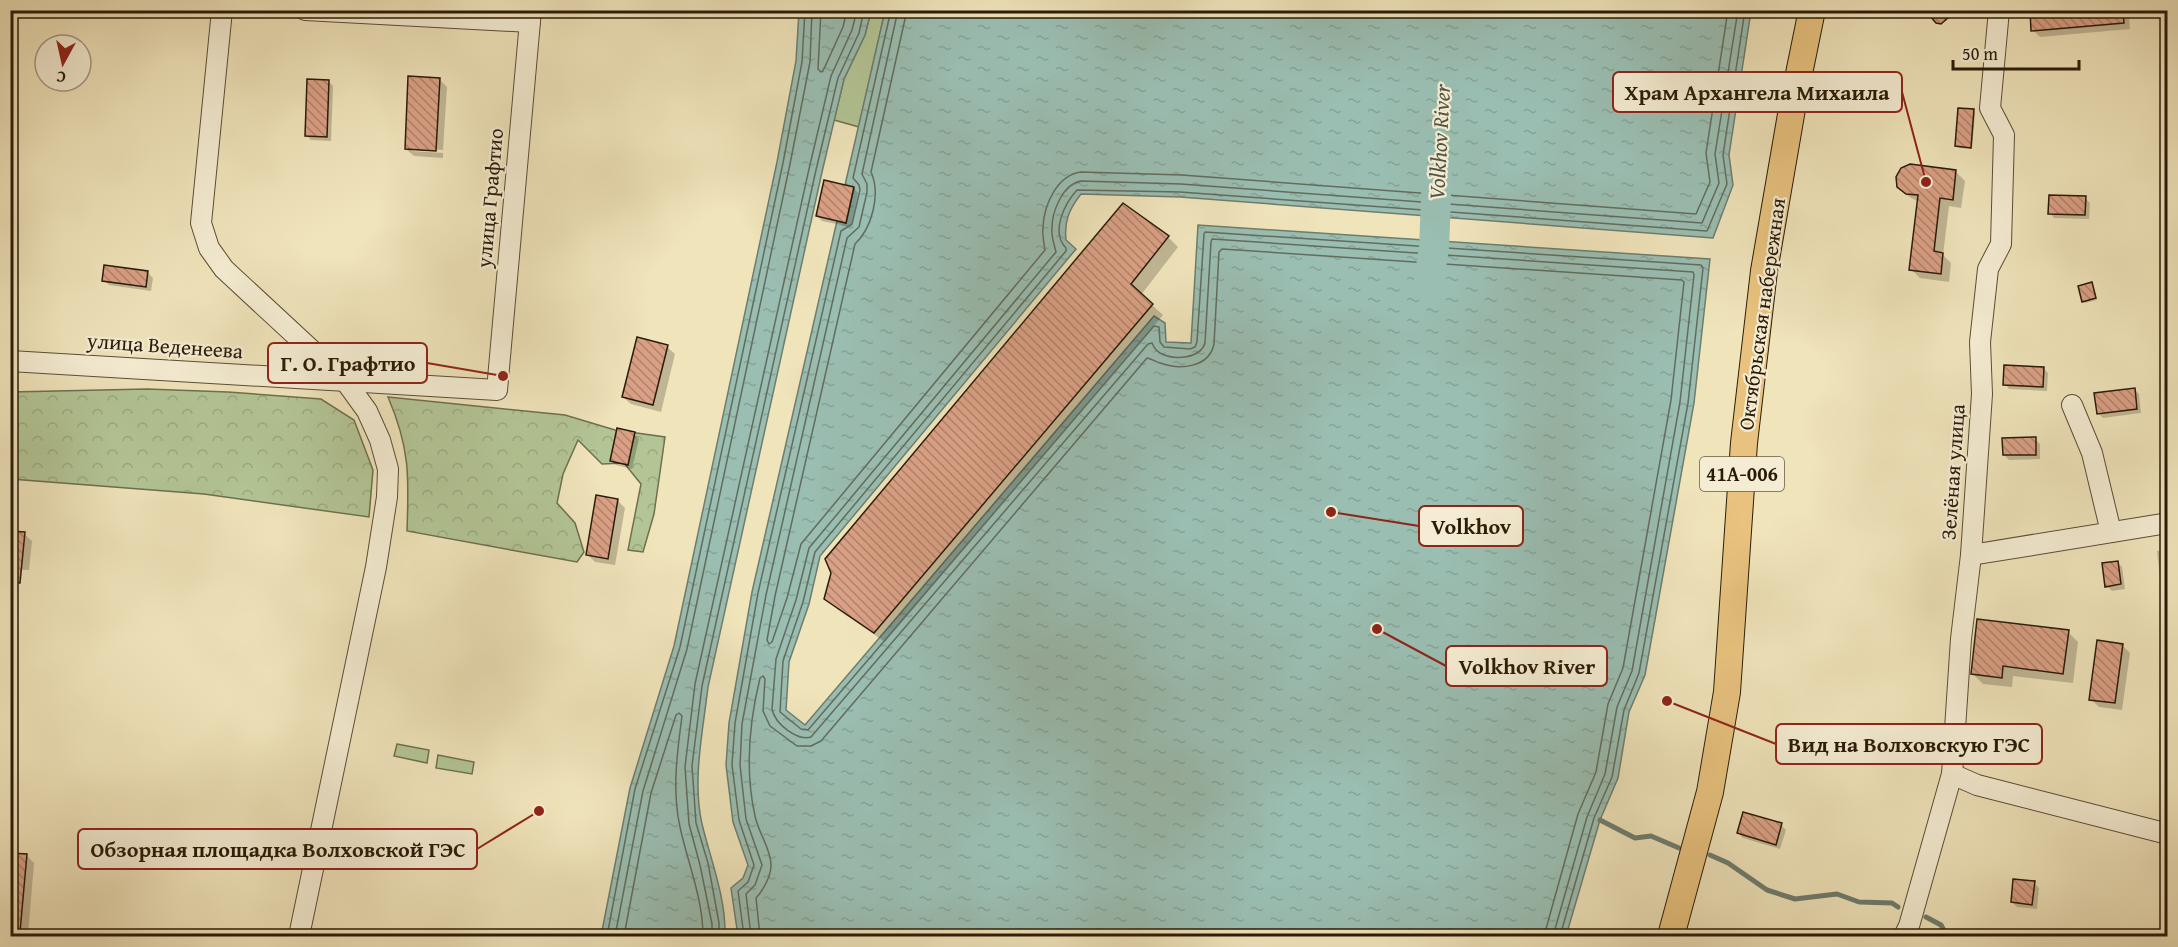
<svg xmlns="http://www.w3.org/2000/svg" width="2178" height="947" viewBox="0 0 2178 947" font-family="'Gentium Book Plus',serif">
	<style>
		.grass { fill: #b3c595; stroke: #6e704f; stroke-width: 1.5 }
		.forest { fill: url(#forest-crowns); stroke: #6e704f; stroke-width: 1.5 }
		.water { fill: url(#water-ripples); stroke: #6d7d6e; stroke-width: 1.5 }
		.shadow { fill: #0003 }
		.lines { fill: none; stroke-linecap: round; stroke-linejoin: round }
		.shore { stroke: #626c5e; stroke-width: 1.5 }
		.stream { stroke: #6d7d6e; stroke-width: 5 }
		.river { stroke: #9abeb2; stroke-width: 30 }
		.building { fill: url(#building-back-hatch); stroke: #2a1b09; stroke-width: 1.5 }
		.minor-casing { stroke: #5c4d36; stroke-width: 22 }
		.major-casing { stroke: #2a1b09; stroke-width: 28 }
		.minor { stroke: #f5edd3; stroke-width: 20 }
		.major { stroke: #e8c27e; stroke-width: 26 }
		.labels { text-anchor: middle; stroke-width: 4.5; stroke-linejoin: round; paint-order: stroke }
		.shield { fill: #f5edd3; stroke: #675a46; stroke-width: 1.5 }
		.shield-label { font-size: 20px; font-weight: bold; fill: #2a1b09 }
		.street-label { font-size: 21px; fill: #2a1b09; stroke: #f5edd3 }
		.water-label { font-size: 22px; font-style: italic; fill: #515444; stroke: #f5edd3 }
		.leader { fill: none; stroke: #8f2418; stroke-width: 2 }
		.callout-dot { fill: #8f2418; stroke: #f5edd3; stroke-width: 2 }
		.callout { fill: #f5edd3; stroke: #8f2418; stroke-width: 2 }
		.callout-label { font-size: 22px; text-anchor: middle; font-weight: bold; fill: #2a1b09 }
	</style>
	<defs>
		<pattern id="forest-crowns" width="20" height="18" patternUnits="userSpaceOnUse" patternTransform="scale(1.5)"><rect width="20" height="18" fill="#b3c595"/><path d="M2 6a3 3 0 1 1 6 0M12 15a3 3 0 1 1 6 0" fill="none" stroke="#9aa97f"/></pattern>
		<pattern id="water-ripples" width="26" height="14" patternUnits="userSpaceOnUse" patternTransform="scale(1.5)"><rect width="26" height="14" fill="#9abeb2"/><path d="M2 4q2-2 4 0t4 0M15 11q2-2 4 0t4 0" fill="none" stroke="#85a398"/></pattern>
		<pattern id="building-back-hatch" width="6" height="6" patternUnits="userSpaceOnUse" patternTransform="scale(1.5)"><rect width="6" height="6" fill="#daa085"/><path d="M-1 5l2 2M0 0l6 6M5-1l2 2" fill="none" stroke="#b1826b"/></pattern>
	</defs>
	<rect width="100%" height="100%" fill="#f0e4bb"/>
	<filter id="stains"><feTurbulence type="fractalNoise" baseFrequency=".00333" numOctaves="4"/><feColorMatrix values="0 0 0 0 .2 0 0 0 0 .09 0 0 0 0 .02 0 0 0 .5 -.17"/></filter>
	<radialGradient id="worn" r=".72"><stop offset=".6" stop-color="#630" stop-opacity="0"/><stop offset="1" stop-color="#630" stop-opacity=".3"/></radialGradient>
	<g class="grass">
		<path d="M871,11h14l-26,116 -25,-7 10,-41 21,-44z"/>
		<path d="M397,744l32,6 -2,13 -33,-7z"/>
		<path d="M438,755l36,7 -2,12 -36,-6z"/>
	</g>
	<g class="forest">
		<path d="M147,389l81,3 93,7 33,21 19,50 -4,47 -165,-23 -193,-15v-87z"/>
		<path d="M388,397l177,18 50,15 50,7 -11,77 -11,38 -15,-2 13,-66 -17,-21 -22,1 -24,-24 -15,34 -6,29 18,20 9,29 -7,10 -170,-31c2,-54 3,-83 -19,-134z"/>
	</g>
	<g class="water">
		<path d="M799,11h72l-6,24 -21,44 -22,93 -114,515c-5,44 -16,93 -6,137 9,37 24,74 23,112h-124l29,-148 44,-142 103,-484 19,-101z"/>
		<path d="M885,11h866l-22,144 4,30 -20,53 -533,-41 -99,-3c-12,15 -17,28 -15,46l10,9 -256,307 -11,48 -20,58 -3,48 19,15 349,-409 11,7 1,19 25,1 7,-118 512,34 -16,144 -49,272 -16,37 -11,66 -18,42 -34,116h-828l-7,-48 12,-10 5,-13 -15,-43 -7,-57 3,-42 23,-131 85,-371 9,2 8,-35 -9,-3z"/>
	</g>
	<g class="shadow">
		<path d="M2031,10h97l2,19 -90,8 -7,-7z"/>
		<path d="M2152,10h16v9h-11l-5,-5z"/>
		<path d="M439,79l8,8 -4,63 -31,-2v3l31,2v5l-29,-2 -8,-7z"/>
		<path d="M328,81l5,5 -2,55 -20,-1 -5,-5z"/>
		<path d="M1973,111l2,2 -3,36 -13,-1 -2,-2z"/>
		<path d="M1956,172l9,9 -4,27 -12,-2 -6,49 8,8 -2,19 -29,-4 -9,-9 8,-67 -11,-6 -9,-9z"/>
		<path d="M854,188l4,5 -7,34 -29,-6 -5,-5z"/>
		<path d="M2085,198l5,5 -1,16 -35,-1 -4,-5z"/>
		<path d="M1123,205l45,32 10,10 -37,48 22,20 -278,327 -48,-33 -11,-11 7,-25z"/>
		<path d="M148,273l5,5 -2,13 -42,-6 -5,-5z"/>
		<path d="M2092,284l5,16 -12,3 -2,-2z"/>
		<path d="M667,347l8,7 -14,58 -30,-8 -8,-7z"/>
		<path d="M2043,368l5,5 -1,18 -38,-2 -4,-5z"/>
		<path d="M2134,389l5,5 2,19 -38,5 -5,-5z"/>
		<path d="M634,434l5,5 -7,30 -16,-4 -5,-4z"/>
		<path d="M2035,439l5,5v15l-31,1 -5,-5z"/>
		<path d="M618,501l7,7 -10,57 -20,-3 -8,-8z"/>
		<path d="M24,534l8,7 -3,29 -19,-1z"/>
		<path d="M2168,550v40h-2l-5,-5 -4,-34z"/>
		<path d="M2117,562l5,5 3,22 -13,2 -5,-5z"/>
		<path d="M2068,632l10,10 -5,41 -60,-7 -1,11 -29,-3 -11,-11z"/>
		<path d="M2122,645l8,8 -8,57 -23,-3 -8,-8z"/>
		<path d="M1781,825l5,5 -6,19 -37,-11 -5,-5z"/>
		<path d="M10,854l16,1 8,8 -6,72 -18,-2z"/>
		<path d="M2034,883l5,5 -2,21 -20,-2 -5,-5z"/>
	</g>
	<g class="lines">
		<g class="shore">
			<path d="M821,10l-3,59 3,3 2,-1 20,-44 4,-17"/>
			<path d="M907,10l-36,162c10,22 1,56 -16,72l-80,352 -8,44 2,4 3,-2 15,-44 14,-54 244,-294c-1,-7 -3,-15 -2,-23 1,-22 14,-52 38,-55l101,3 514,39 14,-32 -4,-29 22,-143"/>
			<path d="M607,936l28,-147 45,-142 103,-484 19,-101 3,-52"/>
			<path d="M615,936l28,-145 44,-142 103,-485 20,-102 2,-52"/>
			<path d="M624,936l27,-143 25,-78 3,-2 3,3c-5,37 -10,75 -2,111 8,37 23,72 23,109"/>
			<path d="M712,936v-12l-12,-59 -11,-41 -4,-57 10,-83 114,-515 22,-93 21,-46 5,-20"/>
			<path d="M719,936v-13l-11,-60 -12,-40 -4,-57 10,-80 114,-516 22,-92 21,-45 5,-23"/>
			<path d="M744,936l-6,-45 10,-9 6,-17 -15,-45 -7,-55 3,-42 23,-130 83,-362 11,-7 8,-34 -1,-5 -6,-7 38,-168"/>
			<path d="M751,936l-5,-42 9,-9 7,-20 -16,-46 -6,-54 2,-41 24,-129 81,-357 12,-11 8,-35v-8l-5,-10 36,-164"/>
			<path d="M760,936l-4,-38c7,-8 15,-21 15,-33 0,-16 -13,-33 -16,-49 -10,-45 -6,-93 5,-138l3,-2 2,3 -2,32 7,15 27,20h14l10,-5 326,-383c6,1 8,4 13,5 20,7 49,5 54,-19l5,-92 3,-3 460,31 2,2 -13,118 -48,268 -15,36 -12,68 -18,42 -34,122"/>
			<path d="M1553,936l34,-119 18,-43 12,-67 15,-36 48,-269 14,-127 -1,-3 -481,-33 -1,3 -6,101c-5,16 -30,17 -43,11 -5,-2 -8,-6 -10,-11l-4,1 -337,393c-14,4 -36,-13 -39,-28l4,-50 20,-59 13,-52 247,-296c-2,-8 -5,-16 -4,-24 0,-17 11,-44 29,-47l100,3 521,39 17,-40 -4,-29 23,-144"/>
			<path d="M1560,936l34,-118 18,-41 12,-67 15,-37 49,-270 15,-135 -2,-3 -496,-33 -1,2 -7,108 -2,5 -5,2 -26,-2 -4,-5 -1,-15 -5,-1 -346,404 -7,-1 -21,-17 3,-51 20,-59 12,-50 251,-301v-3c-16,-16 -1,-45 11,-58l103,2 527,39 20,-47 -4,-29 22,-145"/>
		</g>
		<g class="stream">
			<path d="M1600,820l35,18 16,-2 28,12"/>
			<path d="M1710,855l18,8 39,27 28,9 42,-5 22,8 33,1 6,4"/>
			<path d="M1926,917l15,8 6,11h4"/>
		</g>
		<path class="river" d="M1429,280l5,-32 3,-73"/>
	</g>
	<g class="building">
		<path d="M1925,10h32l-16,14 -5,-1z"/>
		<path d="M2030,10h93l1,13 -93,8z"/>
		<path d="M408,76l32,2 -4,73 -31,-2z"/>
		<path d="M307,79l22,1 -2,57 -22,-1z"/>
		<path d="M1958,108l16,1 -3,39 -16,-2z"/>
		<path d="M1910,164l46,6 -3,30 -13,-2 -6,53 9,2 -2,21 -32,-4 9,-75 -12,-1 -9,-7 -1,-10 5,-9z"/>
		<path d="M824,180l30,7 -8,36 -30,-7z"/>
		<path d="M2049,195l37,1 -1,19 -37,-1z"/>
		<path d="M1123,203l46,33 -38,48 22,20 -279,329 -50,-34 7,-26 -6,-14z"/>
		<path d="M104,265l44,6 -2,16 -44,-6z"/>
		<path d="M2092,282l4,16 -14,4 -4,-16z"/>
		<path d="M637,337l31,8 -15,60 -31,-8z"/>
		<path d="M2004,365l40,2 -1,20 -40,-2z"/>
		<path d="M2135,388l2,21 -40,5 -3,-21z"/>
		<path d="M617,428l18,4 -7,33 -18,-4z"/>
		<path d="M2036,437v18h-33l-1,-17z"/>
		<path d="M596,495l22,4 -10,60 -22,-4z"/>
		<path d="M10,531l15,1 -5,51 -10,-1z"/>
		<path d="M2118,561l3,23 -16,3 -3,-24z"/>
		<path d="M1977,619l92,11 -6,44 -60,-8 -1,12 -31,-4z"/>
		<path d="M2097,640l26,4 -8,59 -26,-3z"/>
		<path d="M1743,812l39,11 -6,22 -39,-12z"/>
		<path d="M10,853l17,1 -7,78h-10z"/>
		<path d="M2013,879l22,2 -3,24 -21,-3z"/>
	</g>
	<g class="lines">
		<g class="minor-casing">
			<g id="minor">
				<path d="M222,10l-21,213 8,25 15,21 122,113 21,29 13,29 8,29 -1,28 -11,70 -77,369"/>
				<path d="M305,10l225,12"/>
				<path d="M10,361l487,29 34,-380"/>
				<path d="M2072,405l20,48 19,79"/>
				<path d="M1971,555l197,-32"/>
				<path d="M1952,774l25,11 191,49"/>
				<path d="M1904,936l5,-10 43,-152 9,-135 10,-84 11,-161 -2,-52 8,-73 13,-25 3,-109 -14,-27 9,-98"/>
			</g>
		</g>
		<g class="major-casing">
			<path id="major" d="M1671,936l39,-144 17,-100 17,-249 20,-172 29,-168 19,-93"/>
		</g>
		<use href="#minor" class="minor"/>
		<use href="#major" class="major"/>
	</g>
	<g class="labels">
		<rect class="shield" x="1700" y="457" width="84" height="34" rx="4.5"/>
		<g class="shield-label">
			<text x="1742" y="481">41А-006</text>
		</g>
		<g class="street-label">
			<text transform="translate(490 198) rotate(-85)" y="7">улица Графтио</text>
			<text transform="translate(1762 314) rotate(-82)" y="7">Октябрьская набережная</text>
			<text transform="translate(165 346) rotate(4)" y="7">улица Веденеева</text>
			<text transform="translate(1953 472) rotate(-86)" y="7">Зелёная улица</text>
		</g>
		<g class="water-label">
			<text transform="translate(1439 142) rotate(-87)" y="8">Volkhov River</text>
		</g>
	</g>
	<path class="leader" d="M1926 182L1902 92M503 376L427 363M1331 512L1419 526M1377 629L1446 666M1667 701L1776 744M539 811L477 849"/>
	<g class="callout-dot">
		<circle cx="1926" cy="182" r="6"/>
		<circle cx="503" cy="376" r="6"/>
		<circle cx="1331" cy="512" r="6"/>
		<circle cx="1377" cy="629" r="6"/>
		<circle cx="1667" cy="701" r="6"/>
		<circle cx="539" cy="811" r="6"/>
	</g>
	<g class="callout">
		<rect x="1613" y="72" width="289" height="40" rx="6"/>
		<rect x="268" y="343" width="159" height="40" rx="6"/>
		<rect x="1419" y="506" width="104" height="40" rx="6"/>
		<rect x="1446" y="646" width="161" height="40" rx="6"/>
		<rect x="1776" y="724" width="266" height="40" rx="6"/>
		<rect x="78" y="829" width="399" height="40" rx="6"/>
	</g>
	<g class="callout-label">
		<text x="1757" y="100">Храм Архангела Михаила</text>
		<text x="348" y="371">Г. О. Графтио</text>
		<text x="1471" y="534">Volkhov</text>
		<text x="1527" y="674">Volkhov River</text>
		<text x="1909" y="752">Вид на Волховскую ГЭС</text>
		<text x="278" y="857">Обзорная площадка Волховской ГЭС</text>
	</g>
	<rect width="2178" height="947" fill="none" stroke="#f0e4bb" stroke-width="36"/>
	<rect x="12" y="12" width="2154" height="923" fill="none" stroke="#2a1b09" stroke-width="3"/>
	<rect x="18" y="18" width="2142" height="911" fill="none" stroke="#2a1b09" stroke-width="1.5"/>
	<g transform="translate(63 63) rotate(188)"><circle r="28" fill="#f5edd3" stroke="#a49982" stroke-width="1.5"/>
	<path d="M0-4.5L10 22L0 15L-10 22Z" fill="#8f2418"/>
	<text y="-9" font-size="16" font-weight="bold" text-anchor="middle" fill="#2a1b09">С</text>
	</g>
	<path d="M1953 60v9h126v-9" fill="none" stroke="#2a1b09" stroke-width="3"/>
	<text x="1962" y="60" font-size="18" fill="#2a1b09" stroke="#f5edd3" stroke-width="4.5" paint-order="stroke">50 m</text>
	<rect width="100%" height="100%" filter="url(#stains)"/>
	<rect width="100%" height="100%" fill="url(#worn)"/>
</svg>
